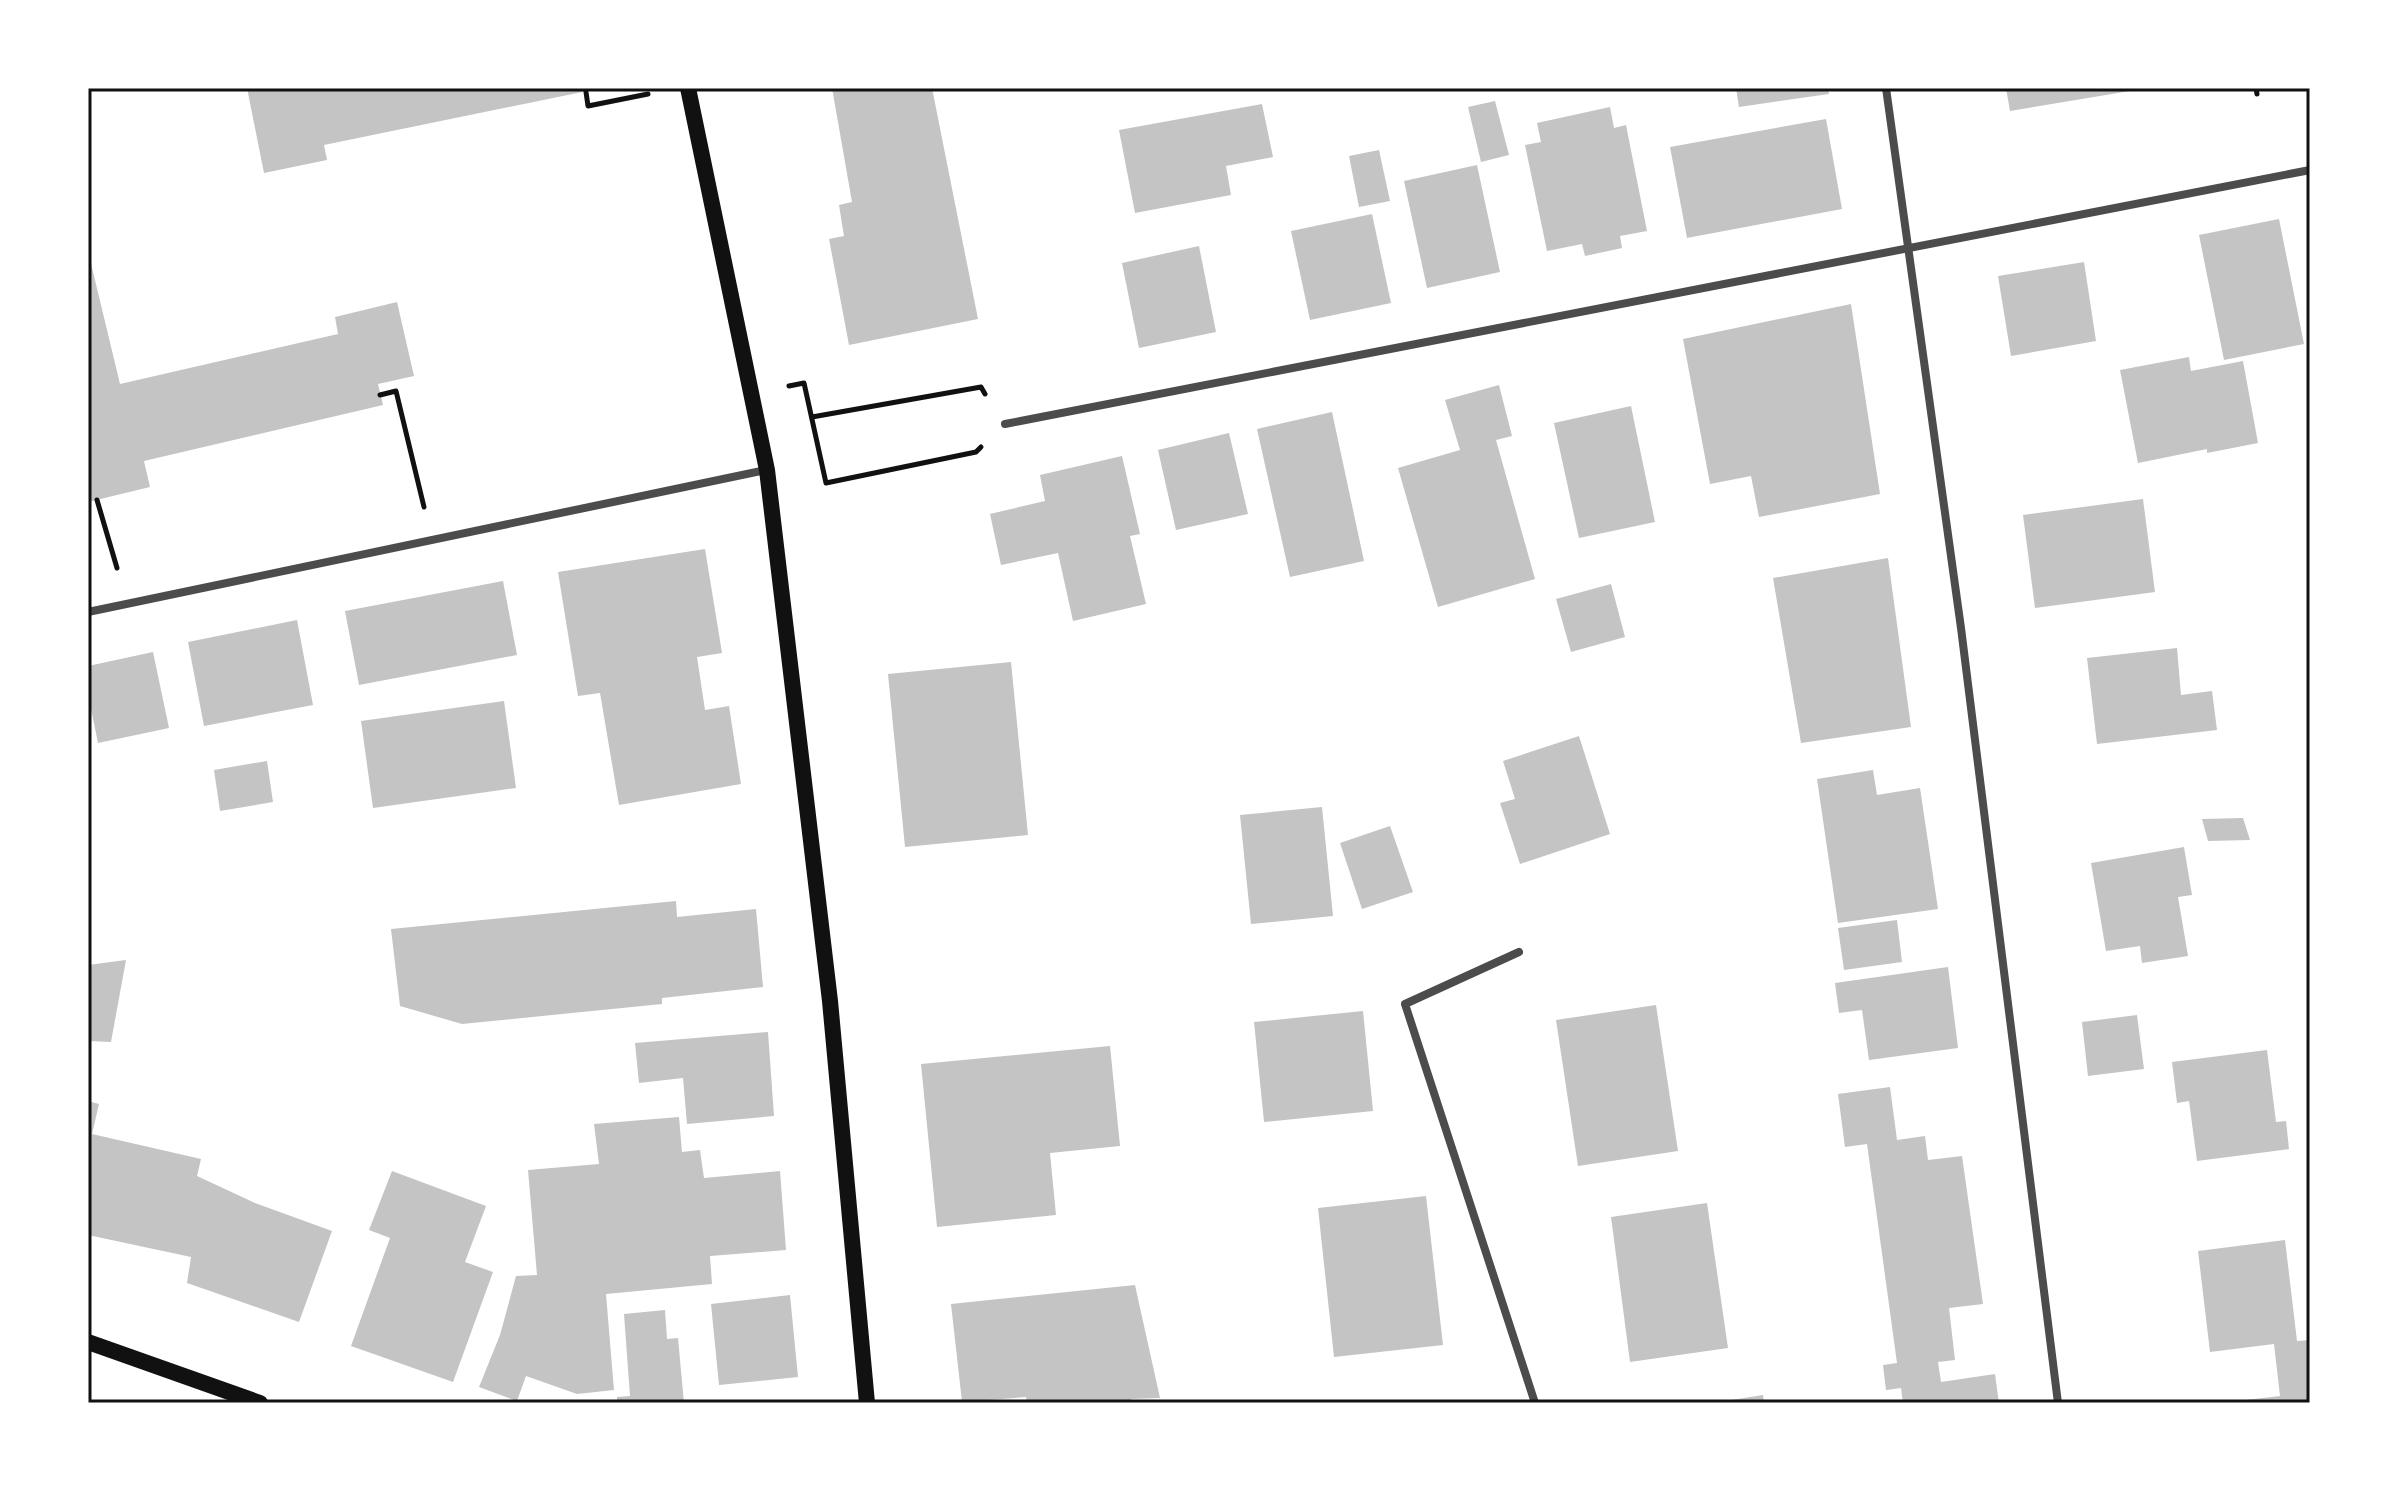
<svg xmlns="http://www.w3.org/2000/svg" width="2398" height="1491" viewBox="0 0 2398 1491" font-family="Karla,sans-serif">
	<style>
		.building { fill: #c4c4c4 }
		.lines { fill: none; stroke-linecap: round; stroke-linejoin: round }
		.path { stroke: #111; stroke-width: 5 }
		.minor { stroke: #4c4c4c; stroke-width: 8 }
		.secondary { stroke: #111; stroke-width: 16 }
		.neatline { fill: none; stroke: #111; stroke-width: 3 }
	</style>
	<rect width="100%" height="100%" fill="#fff"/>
	<g class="building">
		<path d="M247,88h350v1l-273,56 3,15 -63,13z"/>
		<path d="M832,88h100l46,231 -129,26 -20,-106 15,-3 -5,-31 13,-3z"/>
		<path d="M1736,88h92l1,6 -90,13z"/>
		<path d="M2006,88h130v2l-126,21z"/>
		<path d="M1495,101l14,54 -28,7 -13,-55z"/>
		<path d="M1262,104l11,53 -47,9 5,29 -96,18 -16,-83z"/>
		<path d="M1610,107l4,21 12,-3 21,106 -27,5 2,12 -37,8 -3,-12 -35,7 -22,-106 16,-3 -4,-19z"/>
		<path d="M1826,119l16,90 -155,29 -17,-91z"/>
		<path d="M1379,150l11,51 -31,6 -10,-51z"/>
		<path d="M1477,165l23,107 -73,16 -23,-107z"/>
		<path d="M1372,214l19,89 -81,17 -19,-89z"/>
		<path d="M2279,219l25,125 -80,16 -25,-125z"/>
		<path d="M1199,246l17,86 -77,16 -17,-85z"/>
		<path d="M88,251l32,133 218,-50 -3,-17 62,-15 17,74 -36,8 5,21 -239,56 6,26 -62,15z"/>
		<path d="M2084,262l12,79 -85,15 -13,-80z"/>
		<path d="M1851,304l29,190 -121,23 -8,-41 -41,8 -27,-145z"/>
		<path d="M2189,357l2,14 52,-10 15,82 -51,10v-4l-69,14 -18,-93z"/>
		<path d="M1499,385l13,51 -16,4 39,139 -97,28 -40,-139 62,-18 -15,-50z"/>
		<path d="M1631,406l24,116 -76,16 -25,-115z"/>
		<path d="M1332,412l32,149 -74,16 -33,-148z"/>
		<path d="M1229,433l19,81 -72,16 -18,-80z"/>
		<path d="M1122,456l18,78 -10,2 16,68 -73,17 -15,-68 -57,12 -11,-51 55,-13 -5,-26z"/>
		<path d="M2143,499l12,93 -120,16 -12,-93z"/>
		<path d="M705,549l17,104 -25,4 8,53 24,-4 12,78 -122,21 -19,-112 -22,3 -20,-124z"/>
		<path d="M1888,558l23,169 -110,16 -28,-165z"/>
		<path d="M503,581l14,74 -158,30 -14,-74z"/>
		<path d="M1611,584l14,53 -54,15 -15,-53z"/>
		<path d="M297,620l16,85 -109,21 -16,-84z"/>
		<path d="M2177,648l4,47 31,-4 5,39 -120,14 -10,-86z"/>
		<path d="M153,652l16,76 -71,15 -10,-49v-28z"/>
		<path d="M1011,662l17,173 -123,12 -17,-173z"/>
		<path d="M504,701l12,87 -143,20 -12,-87z"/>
		<path d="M1579,736l31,98 -90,30 -20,-61 15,-4 -12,-38z"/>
		<path d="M267,761l6,41 -53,9 -6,-41z"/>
		<path d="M1873,770l4,25 43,-7 18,121 -100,14 -21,-144z"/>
		<path d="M1322,807l11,109 -82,8 -11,-109z"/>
		<path d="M2243,818l7,22 -42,1 -6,-22z"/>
		<path d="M1390,826l23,66 -51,17 -22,-66z"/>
		<path d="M2184,847l8,48 -14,2 10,59 -46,7 -2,-17 -34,5 -15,-88z"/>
		<path d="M676,901l1,16 79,-8 7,78 -101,11v6l-200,20 -62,-18 -9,-77z"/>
		<path d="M1897,920l5,42 -58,8 -6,-42z"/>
		<path d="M126,960l-15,82 -23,-1v-76z"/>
		<path d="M1948,967l10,81 -89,12 -7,-50 -23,3 -4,-30z"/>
		<path d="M1656,1005l22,146 -100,15 -22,-146z"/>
		<path d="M1363,1011l10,100 -109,11 -10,-100z"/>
		<path d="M2137,1015l7,54 -56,7 -6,-54z"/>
		<path d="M768,1032l6,84 -87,8 -4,-46 -44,5 -4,-40z"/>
		<path d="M1110,1046l10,100 -70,7 6,62 -119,12 -16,-163z"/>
		<path d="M2267,1050l9,72 10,-1 3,28 -92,12 -8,-60 -12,2 -5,-41z"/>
		<path d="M1890,1087l7,53 28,-4 3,24 34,-4 21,148 -34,4 6,52 -17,2 3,20 54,-8 4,29h-96l-2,-15 -15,2 -3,-25 14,-2 -30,-219 -22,3 -7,-53z"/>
		<path d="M88,1101l11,3 -7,30 109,25 -4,17 58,27 77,28 -33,91 -112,-39 4,-26 -103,-22z"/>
		<path d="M679,1117l3,35 18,-2 4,28 76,-7 6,79 -76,6 2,28 -106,10 8,96 -37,4 -51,-18 -9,25 -38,-14 21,-52 16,-59 21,-1 -9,-105 71,-6 -5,-40z"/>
		<path d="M392,1171l94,35 -21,56 28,10 -40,110 -102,-36 39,-108 -21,-8z"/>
		<path d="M1426,1196l17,149 -109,12 -16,-149z"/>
		<path d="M1707,1203l21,145 -98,14 -19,-145z"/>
		<path d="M2285,1240l12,101 13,-1v63h-73v-2l43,-5 -6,-52 -64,8 -12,-101z"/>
		<path d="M1135,1285l25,113 -29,1 1,4h-105l-1,-6 -64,5 -11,-98z"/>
		<path d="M790,1295l8,82 -79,8 -8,-81z"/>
		<path d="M665,1310l2,29 11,-1 6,65h-67v-6l13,-1 -6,-82z"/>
		<path d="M1763,1395l1,8h-39v-2z"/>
	</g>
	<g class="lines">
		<g class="path">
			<path d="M2256,88l1,6"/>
			<path d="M586,92l2,14 60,-12"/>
			<path d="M789,386l15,-3 22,100 150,-31 5,-5"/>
			<path d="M380,395l16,-4 28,116"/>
			<path d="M812,417l169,-30 4,7"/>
			<path d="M97,500l20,68"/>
		</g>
		<g class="minor">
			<path d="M1886,88l75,540 97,775"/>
			<path d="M1005,424l1305,-254"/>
			<path d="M88,612l678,-142"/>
			<path d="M1519,952l-114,52 130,399"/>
		</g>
		<g class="secondary">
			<path d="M688,88l79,382 63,531 37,402"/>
			<path d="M88,1342l172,61"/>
		</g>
	</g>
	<rect width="2398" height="1491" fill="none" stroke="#ffffff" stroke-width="180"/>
	<rect x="90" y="90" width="2218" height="1311" class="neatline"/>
</svg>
